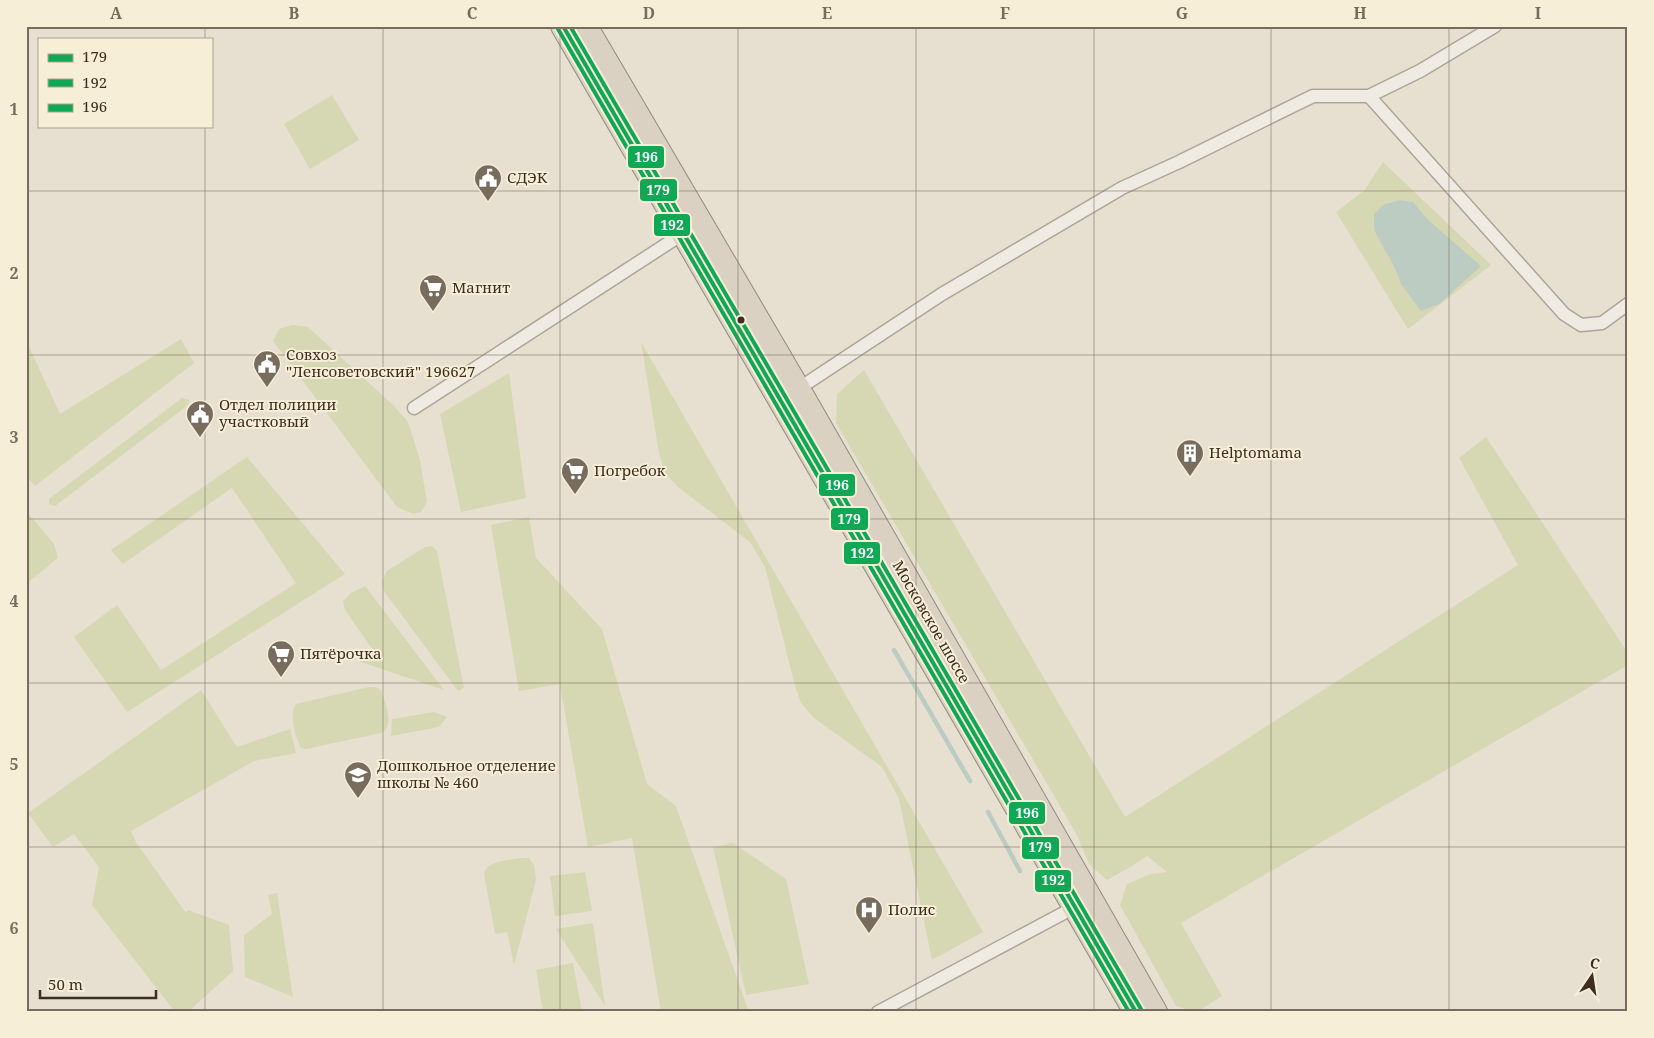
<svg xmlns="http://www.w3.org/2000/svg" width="1654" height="1038" viewBox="0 0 1654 1038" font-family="'Noto Serif',serif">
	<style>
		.green { fill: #d6d7b3 }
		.water { fill: #bcccc2 }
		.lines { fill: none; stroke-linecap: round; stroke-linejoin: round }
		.stream { stroke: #bcccc2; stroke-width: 4.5 }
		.street-casing { stroke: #ada599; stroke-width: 15 }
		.highway-casing { stroke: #928b80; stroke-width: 26 }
		.street { stroke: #efebe3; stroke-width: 12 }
		.highway { stroke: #dad1c2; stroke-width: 24 }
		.bus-1-casing { stroke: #f7eed8; stroke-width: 8 }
		.bus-2-casing { stroke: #f7eed8; stroke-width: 8 }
		.bus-3-casing { stroke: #f7eed8; stroke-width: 8 }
		.bus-1 { stroke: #10a855; stroke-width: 4 }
		.bus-2 { stroke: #10a855; stroke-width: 4 }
		.bus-3 { stroke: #10a855; stroke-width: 4 }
		.grid { fill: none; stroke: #786c5e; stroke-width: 1; stroke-opacity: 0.55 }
		.bus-dot { fill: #3d2e20; stroke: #f7eed8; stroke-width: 2 }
		.labels { text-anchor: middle; stroke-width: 4; stroke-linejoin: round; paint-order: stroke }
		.poi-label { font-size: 15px; fill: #3d2e20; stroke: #f7eed8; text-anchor: start }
		.street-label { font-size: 15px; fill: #3d2e20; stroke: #f7eed8 }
		.line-badge { stroke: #f7eed8; stroke-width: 2 }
		.badge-label { font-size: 14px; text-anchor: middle; font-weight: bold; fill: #fff }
		.neatline { fill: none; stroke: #786c5e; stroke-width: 2 }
		.grid-label { font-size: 16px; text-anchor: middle; font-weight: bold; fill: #786c5e }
	</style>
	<rect width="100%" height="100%" fill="#e7e0d1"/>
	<g class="green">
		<path d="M332,95l27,45 -49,29 -26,-45z"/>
		<path d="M1383,162l108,103 -83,64 -72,-117 28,-21z"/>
		<path d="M293,325l15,2 86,79 14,16 12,38 7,42 -6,10 -8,2 -16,-7 -124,-166 6,-12z"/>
		<path d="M181,339l13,24 -159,123 -9,-10v-136l34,74z"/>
		<path d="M641,342l342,590 -51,28 -33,-161 -17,-32 -68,-49 -13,-15 -6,-17 -30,-119 -15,-25 -72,-55 -13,-14 -6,-20z"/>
		<path d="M864,370l261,447 393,-252 -59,-107 27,-21 142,216v12l-447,258 41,73 -25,16 -21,-6 -56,-101 7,-21 24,-10 16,-2 -20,-16 -20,13 -20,11 -18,-16 -12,-29 -241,-412 1,-29z"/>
		<path d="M509,373l17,125 -65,14 -21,-98z"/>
		<path d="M182,398l7,2 -1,5 -133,101 -6,-2v-5z"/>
		<path d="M247,457l98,117 -218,138 -53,-75 43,-32 44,65 135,-87 -64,-95 -109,76 -12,-14z"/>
		<path d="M26,511l28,33 4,14 -32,26z"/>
		<path d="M529,517l7,41 66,71 45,155 29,22 73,206h-88l-29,-174 -44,9 -28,-163 -41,7 -28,-166z"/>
		<path d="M432,546l5,5 27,137 -6,3 -75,-101 -1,-9 5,-10 38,-24z"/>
		<path d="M365,586l79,104 -86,-29 15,-11 -28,-40 -2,-9 8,-8z"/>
		<path d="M369,687h7l5,3c4,13 15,36 0,43l-75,16 -5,-1c-6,-12 -12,-33 -5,-44z"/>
		<path d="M201,690l36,57 53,-18 6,24 -42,8 -123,70 5,11 50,71 2,-3 41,15 4,46 -45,41h-13l-83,-107 7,-38 -25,-33 -21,13 -25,-34z"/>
		<path d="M434,712l13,5 -8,10 -48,9 1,-17z"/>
		<path d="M733,843l53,36 23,105 -63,11 -33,-148z"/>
		<path d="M520,858h9l5,7 2,15 -22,85 -7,-33 -12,2 -11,-60c3,-14 24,-13 36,-16z"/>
		<path d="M585,872l7,39 -37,5 -5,-40z"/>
		<path d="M277,893l16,104 -48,-20 -1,-42 28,-21 -4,-19z"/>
		<path d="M593,923l12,83 -49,-77z"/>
		<path d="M573,963l9,49h-39l-7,-42z"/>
	</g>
	<path class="water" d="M1400,200l13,2 15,18 53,46 -42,38 -18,7 -20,-27 -7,-18 -20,-36v-16l9,-9z"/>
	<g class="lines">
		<g class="stream">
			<path d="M894,650l76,131"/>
			<path d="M988,812l32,59"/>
		</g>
		<g class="street-casing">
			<g id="street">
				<path d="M1369,96l195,218 17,11 21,-2 26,-19"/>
				<path d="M795,391l147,-97 180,-106 57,-26 134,-66h56l51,-25 75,-45"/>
				<path d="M414,408l273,-177"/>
				<path d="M878,1012l197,-105"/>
			</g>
		</g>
		<g class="highway-casing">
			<g id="highway">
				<path d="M563,26l573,986"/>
				<path d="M585,26l213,363 357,623"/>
			</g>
		</g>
		<use href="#street" class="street"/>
		<use href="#highway" class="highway"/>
		<g class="bus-1-casing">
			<path id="bus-1" d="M563,26l573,986"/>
		</g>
		<g class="bus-2-casing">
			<path id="bus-2" d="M558,29l571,983"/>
		</g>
		<g class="bus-3-casing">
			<path id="bus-3" d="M570,26l571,983"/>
		</g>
		<use href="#bus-1" class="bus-1"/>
		<use href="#bus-2" class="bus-2"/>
		<use href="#bus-3" class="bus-3"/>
	</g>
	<path class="grid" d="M205,26v13M383,26v986M560,26v986M738,26v986M916,26v986M1094,26v986M1271,26v986M1449,26v986M205,126v886M26,191h1602M26,355h1602M26,519h1602M26,683h1602M26,847h1602"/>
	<defs>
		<g id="civic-pin" transform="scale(1.4375)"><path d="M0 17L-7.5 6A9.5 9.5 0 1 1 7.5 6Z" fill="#786c5e" stroke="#f7eed8"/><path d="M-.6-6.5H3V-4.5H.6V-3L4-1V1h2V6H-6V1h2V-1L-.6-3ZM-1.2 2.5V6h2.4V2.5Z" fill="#fff"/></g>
		<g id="supermarket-pin" transform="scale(1.4375)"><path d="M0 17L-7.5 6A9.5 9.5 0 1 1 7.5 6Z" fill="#786c5e" stroke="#f7eed8"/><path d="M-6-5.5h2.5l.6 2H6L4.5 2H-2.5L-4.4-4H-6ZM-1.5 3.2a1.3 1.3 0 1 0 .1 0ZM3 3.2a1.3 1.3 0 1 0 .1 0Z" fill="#fff"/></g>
		<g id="building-pin" transform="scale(1.4375)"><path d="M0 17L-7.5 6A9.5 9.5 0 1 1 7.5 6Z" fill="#786c5e" stroke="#f7eed8"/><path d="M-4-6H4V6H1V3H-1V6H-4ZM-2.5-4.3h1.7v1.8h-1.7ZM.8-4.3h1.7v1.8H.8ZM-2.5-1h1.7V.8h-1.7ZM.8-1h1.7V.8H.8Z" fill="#fff"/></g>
		<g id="school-pin" transform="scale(1.4375)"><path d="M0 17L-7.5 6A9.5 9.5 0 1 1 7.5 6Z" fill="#786c5e" stroke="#f7eed8"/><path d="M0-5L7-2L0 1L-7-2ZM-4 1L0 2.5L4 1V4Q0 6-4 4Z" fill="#fff"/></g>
		<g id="hospital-pin" transform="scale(1.4375)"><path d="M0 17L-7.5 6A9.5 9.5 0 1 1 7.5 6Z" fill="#786c5e" stroke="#f7eed8"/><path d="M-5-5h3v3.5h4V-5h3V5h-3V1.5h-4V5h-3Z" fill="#fff"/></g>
	</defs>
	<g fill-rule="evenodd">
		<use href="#civic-pin" x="488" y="178"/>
		<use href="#supermarket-pin" x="433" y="288"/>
		<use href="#civic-pin" x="267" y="364"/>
		<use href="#civic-pin" x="200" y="414"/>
		<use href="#building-pin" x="1190" y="453"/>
		<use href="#supermarket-pin" x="575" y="471"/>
		<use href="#supermarket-pin" x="281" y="654"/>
		<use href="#school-pin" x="358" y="775"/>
		<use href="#hospital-pin" x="869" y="910"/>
	</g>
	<circle class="bus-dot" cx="741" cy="320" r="4.5"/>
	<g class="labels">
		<g class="poi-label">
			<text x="507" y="183">СДЭК</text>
			<text x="452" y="293">Магнит</text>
			<text x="286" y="360">Совхоз<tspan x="286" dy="17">"Ленсоветовский" 196627</tspan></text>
			<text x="219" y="410">Отдел полиции<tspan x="219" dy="17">участковый</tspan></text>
			<text x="1209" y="458">Helptomama</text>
			<text x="594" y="476">Погребок</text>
			<text x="300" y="659">Пятёрочка</text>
			<text x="377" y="771">Дошкольное отделение<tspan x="377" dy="17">школы № 460</tspan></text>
			<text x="888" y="915">Полис</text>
		</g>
		<g class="street-label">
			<text transform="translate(931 622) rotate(60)" y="5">Московское шоссе</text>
		</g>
	</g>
	<g class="line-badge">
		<rect x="627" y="145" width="38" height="24" rx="5" fill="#10a855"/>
		<rect x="639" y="178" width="39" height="24" rx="5" fill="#10a855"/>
		<rect x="653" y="213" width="38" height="24" rx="5" fill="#10a855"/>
		<rect x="818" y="473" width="38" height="24" rx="5" fill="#10a855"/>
		<rect x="830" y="507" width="39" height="24" rx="5" fill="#10a855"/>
		<rect x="843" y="541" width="38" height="24" rx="5" fill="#10a855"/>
		<rect x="1008" y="801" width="38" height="24" rx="5" fill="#10a855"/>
		<rect x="1021" y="836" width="39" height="24" rx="5" fill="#10a855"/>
		<rect x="1034" y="869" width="38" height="24" rx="5" fill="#10a855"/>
	</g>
	<g class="badge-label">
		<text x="646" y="162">196</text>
		<text x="658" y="195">179</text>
		<text x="672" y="230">192</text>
		<text x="837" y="490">196</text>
		<text x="849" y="524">179</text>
		<text x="862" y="558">192</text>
		<text x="1027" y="818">196</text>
		<text x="1040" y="852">179</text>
		<text x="1053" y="885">192</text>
	</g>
	<rect width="1654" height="1038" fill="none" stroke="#f7eed8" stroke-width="55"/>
	<rect x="38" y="38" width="175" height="90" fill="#f7eed8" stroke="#ada18e"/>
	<rect x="48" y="54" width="25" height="8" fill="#10a855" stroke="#ada18e"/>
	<text x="82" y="62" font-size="15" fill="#3d2e20">179</text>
	<rect x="48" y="79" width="25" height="8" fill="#10a855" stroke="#ada18e"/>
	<text x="82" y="88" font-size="15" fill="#3d2e20">192</text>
	<rect x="48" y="104" width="25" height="8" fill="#10a855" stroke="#ada18e"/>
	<text x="82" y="112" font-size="15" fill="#3d2e20">196</text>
	<g transform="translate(1592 976) rotate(13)" stroke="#f7eed8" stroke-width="4" paint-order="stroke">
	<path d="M0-4L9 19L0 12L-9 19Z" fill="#3d2e20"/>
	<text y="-8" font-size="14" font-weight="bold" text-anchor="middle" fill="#3d2e20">С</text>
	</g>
	<path d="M40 990v8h116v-8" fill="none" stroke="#3d2e20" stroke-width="2.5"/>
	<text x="48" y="990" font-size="15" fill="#3d2e20" stroke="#f7eed8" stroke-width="4" paint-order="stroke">50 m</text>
	<rect x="28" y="28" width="1598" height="982" class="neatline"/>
	<g class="grid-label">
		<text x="116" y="19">A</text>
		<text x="294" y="19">B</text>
		<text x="472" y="19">C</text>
		<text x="649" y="19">D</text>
		<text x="827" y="19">E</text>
		<text x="1005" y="19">F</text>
		<text x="1182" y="19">G</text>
		<text x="1360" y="19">H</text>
		<text x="1538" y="19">I</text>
		<text x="14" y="115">1</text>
		<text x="14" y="279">2</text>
		<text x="14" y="443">3</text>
		<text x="14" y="607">4</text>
		<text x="14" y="770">5</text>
		<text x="14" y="934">6</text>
	</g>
</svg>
